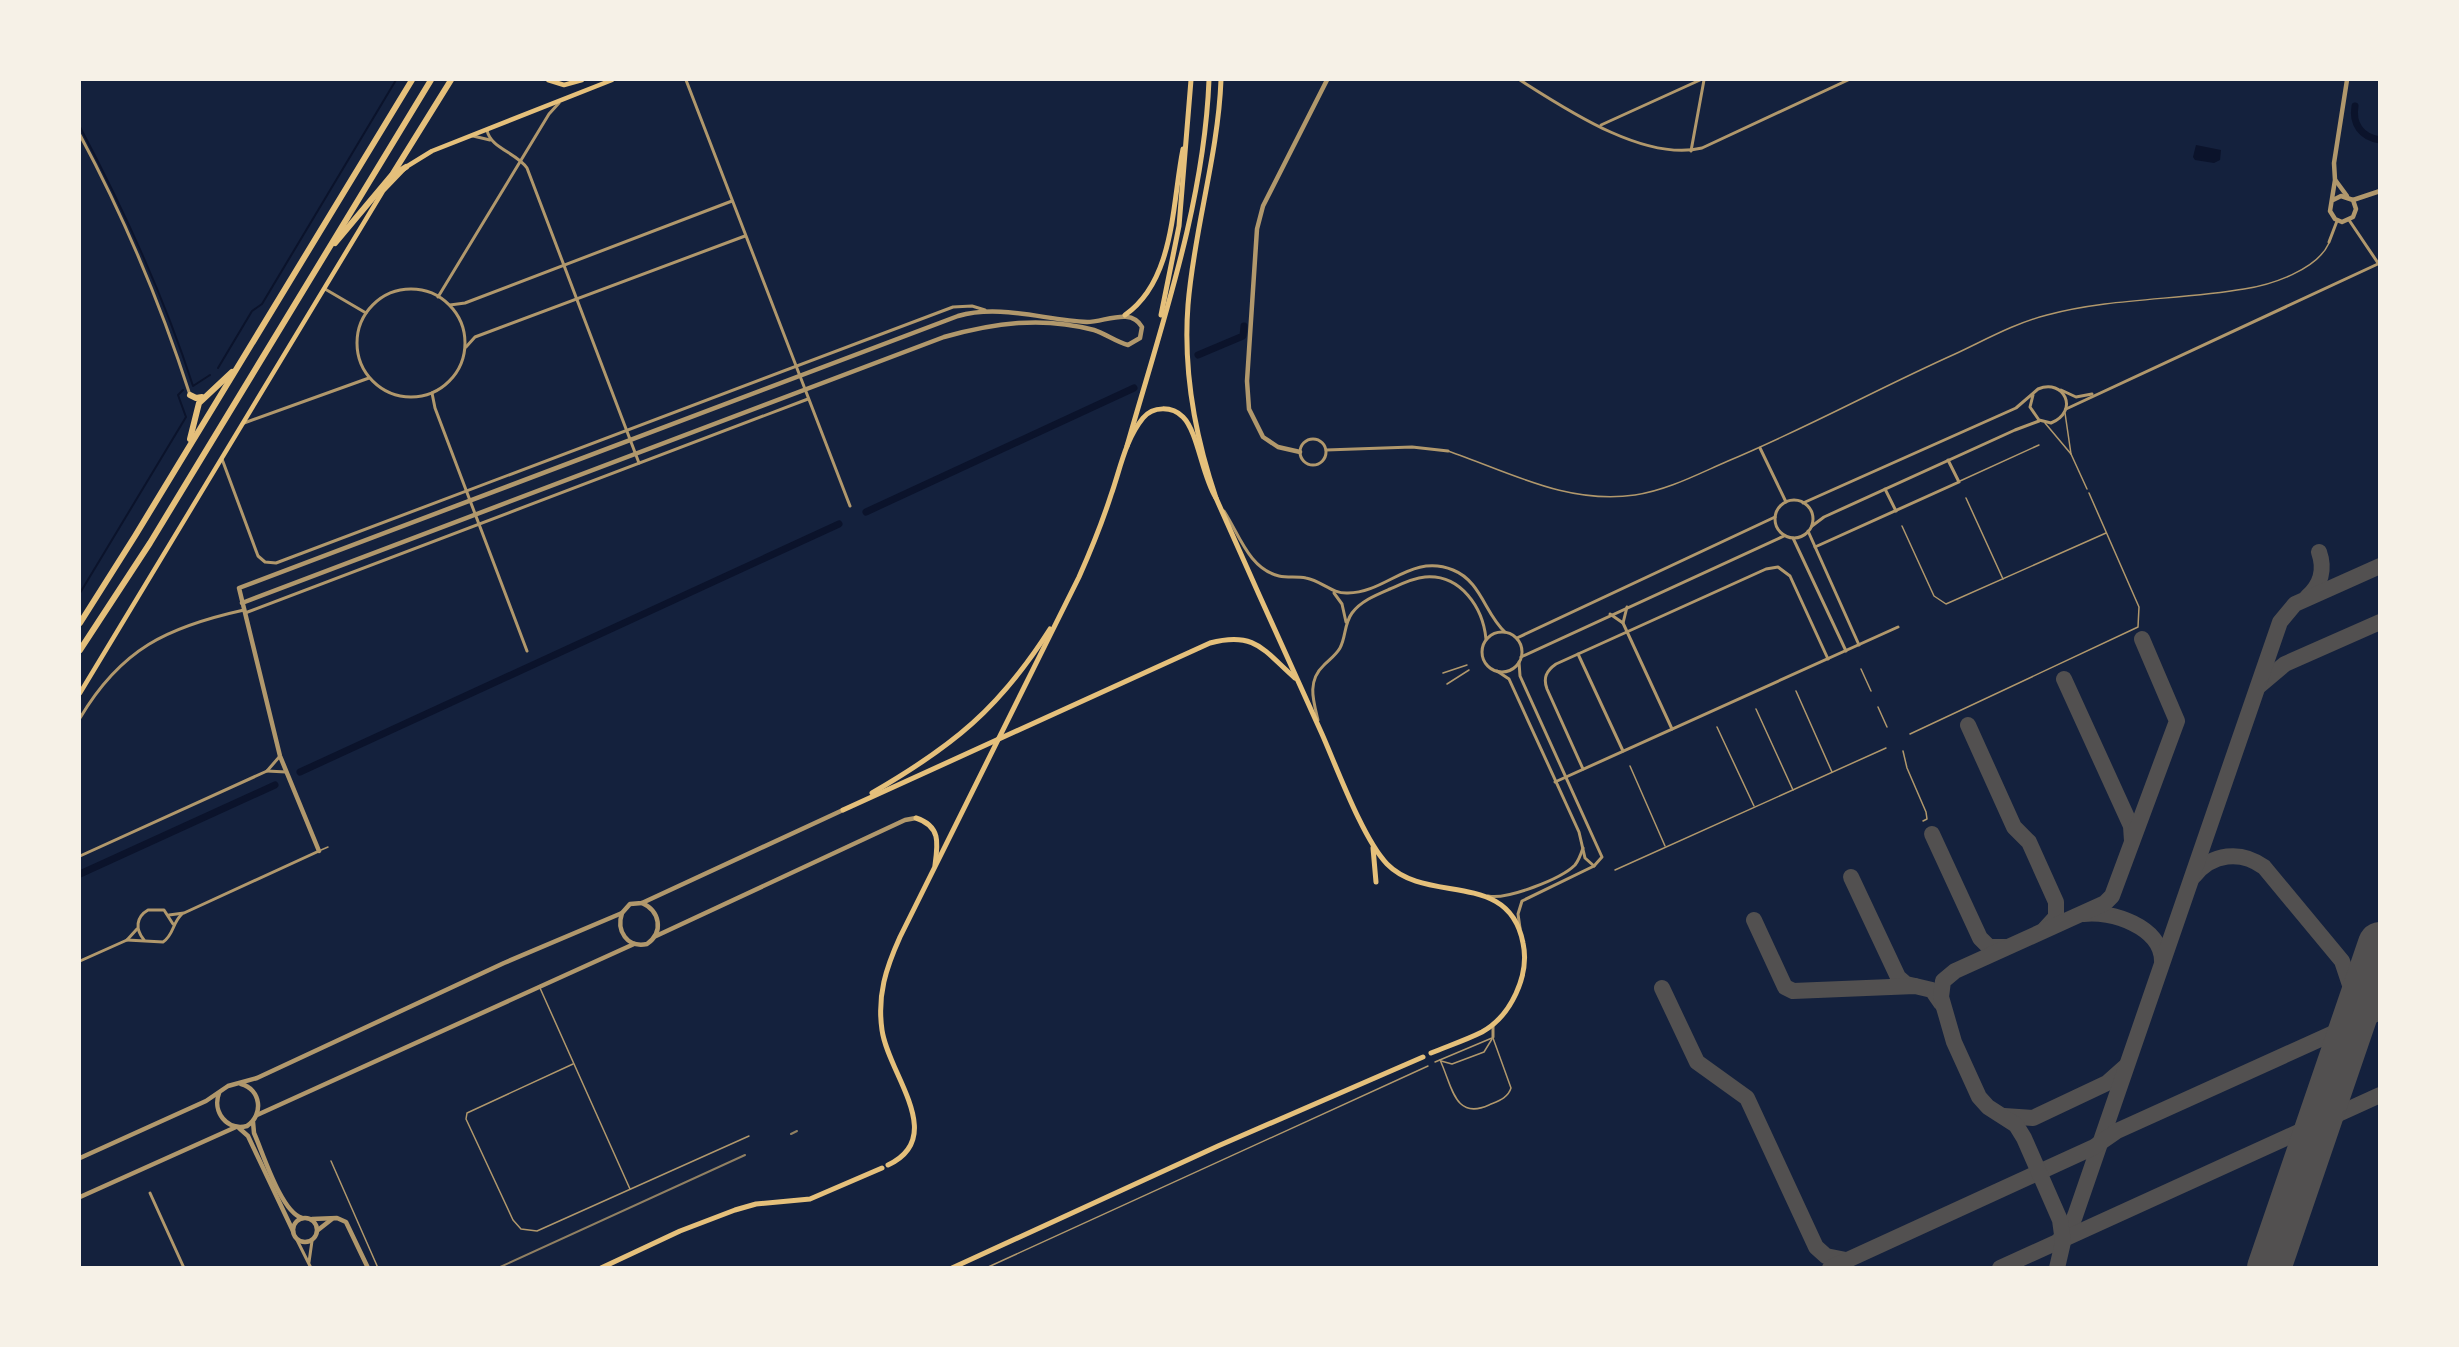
<svg xmlns="http://www.w3.org/2000/svg" width="2459" height="1347" viewBox="0 0 2459 1347" font-family="Ubuntu,sans-serif">
	<style>
		.water { fill: #0b132b }
		.lines { fill: none; stroke-linecap: round; stroke-linejoin: round }
		.stream { stroke: #0b132b; stroke-width: 2 }
		.canal { stroke: #0b132b; stroke-width: 7 }
		.taxiway { stroke: #525050; stroke-width: 16 }
		.runway { stroke: #525050; stroke-width: 44 }
		.service { stroke: #b1986c; stroke-width: 1.5 }
		.minor { stroke: #b1986c; stroke-width: 3 }
		.tertiary { stroke: #b1986c; stroke-width: 4.5 }
		.secondary { stroke: #e5c07b; stroke-width: 4.5 }
		.primary { stroke: #e5c07b; stroke-width: 5 }
		.trunk { stroke: #e5c07b; stroke-width: 5 }
		.motorway { stroke: #e5c07b; stroke-width: 6 }
		.rail { stroke: #918062; stroke-width: 2 }
	</style>
	<rect width="100%" height="100%" fill="#14213d"/>
	<path class="water" d="M2196,145l25,5 -1,10 -6,3 -19,-3 -2,-3z"/>
	<g class="lines">
		<g class="stream">
			<path d="M80,127c44,83 84,169 113,259l17,-11"/>
			<path d="M218,368l34,-57 10,-7 134,-224"/>
			<path d="M80,593l106,-176 -8,-22 5,-5"/>
		</g>
		<g class="canal">
			<path d="M2355,106c-3,18 6,31 25,34"/>
			<path d="M1198,355l45,-19 1,-10"/>
			<path d="M866,512l268,-124"/>
			<path d="M300,772l539,-248"/>
			<path d="M80,874l195,-89"/>
		</g>
		<g class="taxiway">
			<path d="M2307,597c14,-12 18,-28 12,-45"/>
			<path d="M2064,679l67,147 1,15"/>
			<path d="M2260,685l25,-21 95,-42"/>
			<path d="M1968,725l46,102 15,15 27,60v15l-11,12"/>
			<path d="M1932,834l48,104 9,9h17"/>
			<path d="M2194,876c18,-23 47,-26 70,-9l78,94 10,30v34"/>
			<path d="M1851,877l47,100 8,7 9,2"/>
			<path d="M2083,914c28,-4 79,13 79,47"/>
			<path d="M1754,920l31,67 8,4 122,-5 17,4 9,13"/>
			<path d="M1662,988l35,74 50,36 69,149 10,9 20,4"/>
			<path d="M2004,1116l29,2 74,-35 18,-16"/>
			<path d="M2060,1239l9,-9 6,-14 205,-594 15,-18 85,-38"/>
			<path d="M1830,1268l264,-121 23,-16 263,-119"/>
			<path d="M2000,1268l380,-173"/>
			<path d="M2057,1268l6,-26 -3,-22 -36,-82 -8,-13 -28,-18 -9,-10 -25,-55 -13,-45 2,-16 12,-10 150,-68 7,-7 65,-175 -35,-82"/>
		</g>
		<path class="runway" d="M2269,1268l111,-324"/>
		<g class="service">
			<path d="M2065,413l6,41 16,35"/>
			<path d="M2045,423l26,31"/>
			<path d="M1448,451c61,21 120,54 187,44 33,-5 63,-21 93,-34 77,-32 151,-73 227,-107 30,-14 60,-31 92,-39 64,-17 132,-15 197,-26 27,-4 73,-19 85,-46"/>
			<path d="M1960,481l79,-36"/>
			<path d="M1966,498l37,81"/>
			<path d="M1902,526l32,70 12,8 160,-71"/>
			<path d="M1861,669l10,22"/>
			<path d="M1443,673l24,-8"/>
			<path d="M1447,684l22,-14"/>
			<path d="M1796,691l36,81"/>
			<path d="M1878,707l9,20"/>
			<path d="M1756,709l37,81"/>
			<path d="M1717,727l37,79"/>
			<path d="M1910,734l228,-107 1,-20 -50,-114"/>
			<path d="M1903,751l4,17 19,44 1,7 -4,2"/>
			<path d="M1630,766l35,80"/>
			<path d="M321,850l7,-3"/>
			<path d="M1615,870l271,-122"/>
			<path d="M540,988l90,201"/>
			<path d="M1440,1060c12,25 14,61 49,45 9,-4 19,-7 22,-17l-18,-50"/>
			<path d="M1441,1061l11,3 32,-12 8,-13"/>
			<path d="M1435,1062l57,-24"/>
			<path d="M573,1064l-106,49 -1,6 47,101 8,9 16,2 212,-95"/>
			<path d="M331,1161l47,107"/>
			<path d="M986,1268l442,-202"/>
		</g>
		<g class="minor">
			<path d="M686,80l164,426"/>
			<path d="M1520,80c47,30 125,82 182,68l146,-68"/>
			<path d="M1601,125l99,-45"/>
			<path d="M487,130c3,18 30,23 40,38l112,295"/>
			<path d="M80,135c44,82 81,170 110,260"/>
			<path d="M473,136l17,4"/>
			<path d="M1691,151l13,-71"/>
			<path d="M2349,220l29,43"/>
			<path d="M2329,242l8,-21"/>
			<path d="M325,289l41,24"/>
			<circle cx="411" cy="343" r="54"/>
			<path d="M438,297l111,-183 10,-11"/>
			<path d="M450,305l15,-2 267,-102"/>
			<path d="M466,347l9,-10 270,-101"/>
			<path d="M2061,390l15,7 16,-3"/>
			<path d="M432,393l3,15 92,243"/>
			<path d="M2066,409l314,-146"/>
			<path d="M244,423l125,-45"/>
			<circle cx="1313" cy="452" r="13"/>
			<path d="M1760,448l26,54"/>
			<path d="M1326,450l86,-3 36,4"/>
			<path d="M222,459l36,97 7,6 11,1 677,-256 19,-1 13,4"/>
			<path d="M1885,489l11,22"/>
			<circle cx="1794" cy="519" r="19"/>
			<path d="M1803,503l213,-95 22,-19c26,-11 42,22 13,34l-12,-3 -9,-13 3,-12"/>
			<path d="M1224,511c15,23 25,58 55,65 9,2 18,0 27,2 16,3 26,16 42,15 38,0 63,-40 105,-23 28,11 32,44 52,62"/>
			<path d="M1812,526l12,-9 191,-87 24,-9"/>
			<path d="M1808,531l51,114"/>
			<path d="M1793,538l53,113"/>
			<path d="M1815,547l144,-65 -11,-22"/>
			<path d="M1334,593l8,11 4,18"/>
			<path d="M245,613l563,-214"/>
			<path d="M1610,614l13,9 49,106"/>
			<path d="M1623,623l4,-16"/>
			<circle cx="1502" cy="652" r="20"/>
			<path d="M1517,638l258,-121"/>
			<path d="M1578,654l45,97"/>
			<path d="M1521,657l263,-121"/>
			<path d="M1519,662l1,14 82,181 -8,9 -72,35 -4,13 2,14"/>
			<path d="M1497,671l12,8 70,153 6,26 9,8"/>
			<path d="M80,718c41,-69 87,-91 164,-108"/>
			<path d="M1318,720c-5,-20 -11,-39 6,-55 6,-6 12,-10 16,-17 6,-11 4,-24 12,-35 9,-12 24,-18 38,-24 11,-5 23,-11 35,-12 36,-3 58,31 61,62"/>
			<path d="M1583,769l-36,-80c-4,-11 -1,-18 9,-25l210,-95 12,-2 12,9 38,83"/>
			<path d="M267,771l19,1"/>
			<path d="M1555,782l343,-155"/>
			<path d="M80,856l187,-85 13,-15"/>
			<path d="M1488,896c19,4 73,-17 87,-31 4,-5 6,-11 8,-17"/>
			<path d="M169,915l15,-2 135,-62"/>
			<path d="M127,940l36,2c11,-7 9,-19 19,-28"/>
			<path d="M144,940c-9,-11 -8,-23 4,-30h16l9,14"/>
			<path d="M80,961l47,-21 10,-11"/>
			<path d="M1493,1037v-13"/>
			<path d="M150,1193l34,75"/>
			<path d="M296,1238l15,30"/>
			<path d="M309,1262l3,-21"/>
		</g>
		<g class="tertiary">
			<path d="M2336,181l11,15"/>
			<path d="M2333,200l8,-4 12,4 3,9 -3,8 -11,5 -7,-3 -5,-8 5,-31 -1,-17 13,-83"/>
			<path d="M2353,200l27,-9"/>
			<path d="M1300,452l-22,-5 -15,-10 -14,-28 -2,-28 10,-152 6,-23 64,-126"/>
			<path d="M242,603l702,-266c50,-14 98,-21 150,-7 12,4 22,12 34,15l12,-7 2,-11c-11,-20 -37,-5 -55,-5 -43,-2 -87,-18 -129,-6l-719,272 41,168 39,95"/>
			<path d="M622,913c-6,18 5,35 25,31 17,-12 13,-33 -5,-41"/>
			<path d="M656,936l249,-116 11,-2"/>
			<path d="M219,1093c-7,19 8,38 28,33 17,-11 14,-37 -6,-42"/>
			<path d="M257,1115l377,-171"/>
			<path d="M253,1122l1,11c9,20 27,79 48,85"/>
			<path d="M239,1128l9,8 45,95"/>
			<path d="M80,1158l126,-57 22,-15 29,-8 247,-115 118,-50 8,-9 12,-1 201,-93"/>
			<path d="M80,1197l156,-70"/>
			<circle cx="305" cy="1230" r="12"/>
			<path d="M312,1219l25,-1 9,4 22,46"/>
			<path d="M318,1230l14,-11"/>
		</g>
		<g class="secondary">
			<path d="M548,80l16,5 18,-5"/>
			<path d="M80,693l303,-502 23,-24 26,-16 180,-71"/>
		</g>
		<g class="primary">
			<path d="M872,793c81,-47 127,-84 178,-164"/>
			<path d="M843,810l367,-167c46,-12 54,8 85,35"/>
			<path d="M916,818c25,8 22,26 19,47"/>
			<path d="M1373,848l3,34"/>
			<path d="M888,1165c60,-28 0,-91 -6,-135 -5,-35 4,-62 18,-93l179,-360c12,-27 23,-54 32,-82 9,-25 14,-55 32,-77 10,-12 29,-12 40,-1 15,15 19,59 33,81 35,79 70,157 106,236 15,34 41,105 65,130 40,41 122,5 136,79 7,32 -12,73 -41,89 -16,8 -34,14 -51,21"/>
			<path d="M601,1268l79,-37 55,-21 21,-6 54,-5 72,-31"/>
			<path d="M952,1268l266,-122 205,-89"/>
		</g>
		<g class="trunk">
			<path d="M1125,315c50,-35 47,-112 58,-166"/>
			<path d="M1161,315l18,-89 12,-146"/>
			<path d="M1127,446c34,-120 77,-241 82,-366"/>
			<path d="M1216,498c-21,-62 -33,-128 -28,-193 6,-76 30,-149 33,-225"/>
		</g>
		<g class="motorway">
			<path d="M393,175l13,-8"/>
			<path d="M335,243l57,-68 59,-95"/>
			<path d="M190,395l6,3 6,-1"/>
			<path d="M190,439l9,-36 33,-31"/>
			<path d="M80,623l55,-87 277,-456"/>
			<path d="M80,650l70,-107 281,-463"/>
		</g>
		<g class="rail">
			<path d="M791,1134l6,-3"/>
			<path d="M498,1268l247,-113"/>
		</g>
	</g>
	<rect width="2459" height="1347" fill="none" stroke="#f6f1e7" stroke-width="162"/>
</svg>
